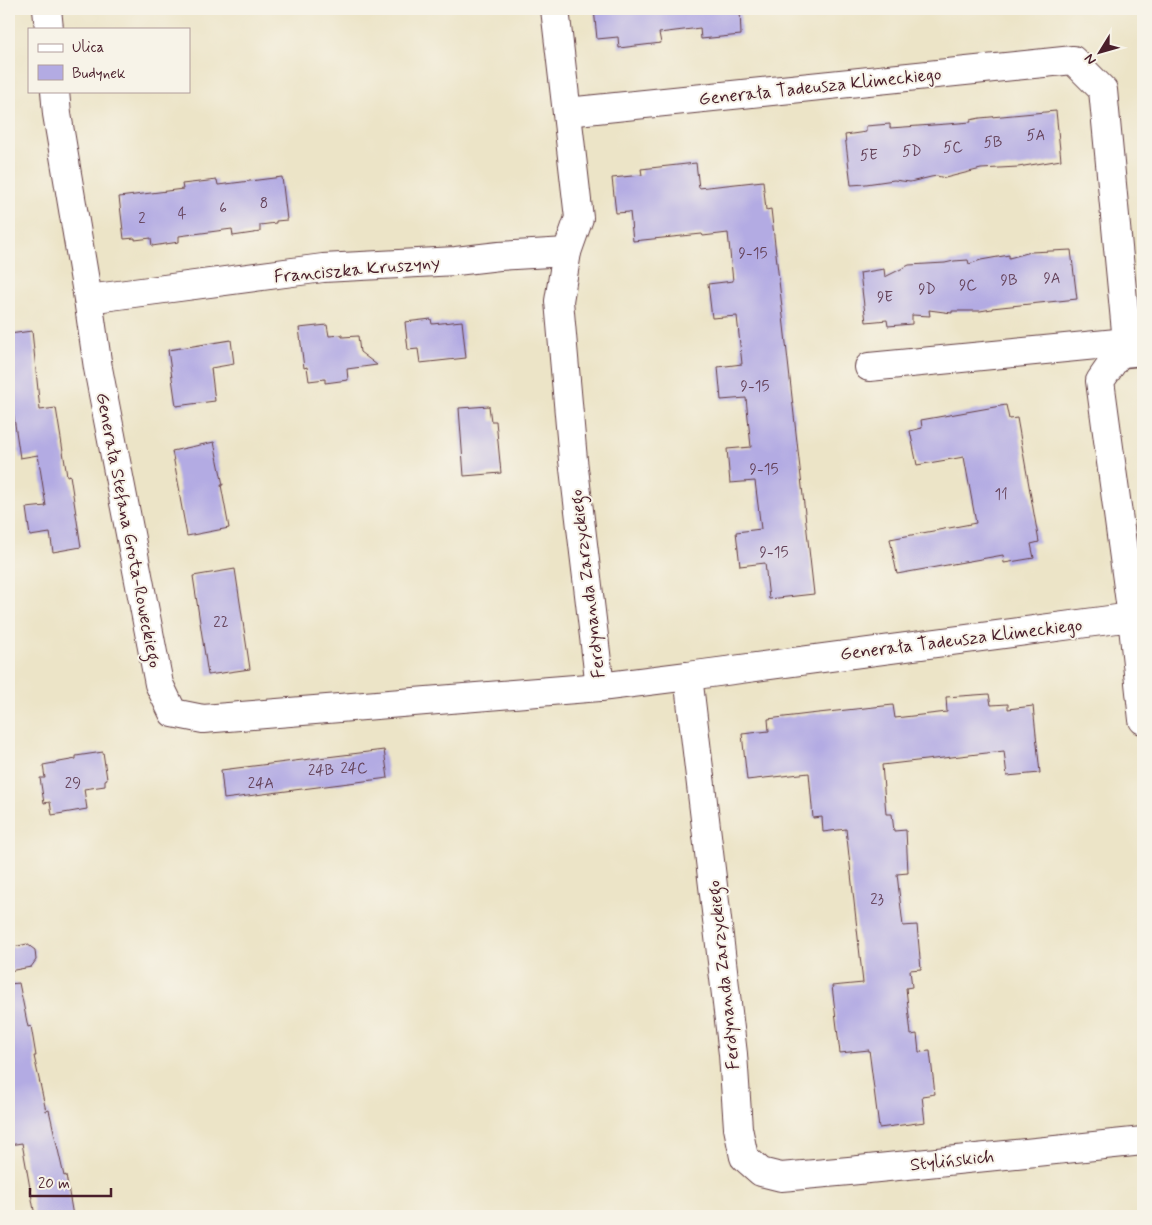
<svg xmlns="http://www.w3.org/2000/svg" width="1152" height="1225" viewBox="0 0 1152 1225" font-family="Mynerve,sans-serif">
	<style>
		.building { fill: #b3abe3 }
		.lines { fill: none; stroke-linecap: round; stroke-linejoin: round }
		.service-casing { stroke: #623d42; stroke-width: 19 }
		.minor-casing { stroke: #623d42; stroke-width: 30 }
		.service { stroke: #fff; stroke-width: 16 }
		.minor { stroke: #fff; stroke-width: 28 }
		.labels { text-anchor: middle; stroke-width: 4; stroke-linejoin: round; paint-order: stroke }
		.number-label { font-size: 15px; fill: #644259 }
		.street-label { font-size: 18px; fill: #4a1f2b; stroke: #f7f3e8 }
	</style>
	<rect width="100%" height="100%" fill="#f7f3e8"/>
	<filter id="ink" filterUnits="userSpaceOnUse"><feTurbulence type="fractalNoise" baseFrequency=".02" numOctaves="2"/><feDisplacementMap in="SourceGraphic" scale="10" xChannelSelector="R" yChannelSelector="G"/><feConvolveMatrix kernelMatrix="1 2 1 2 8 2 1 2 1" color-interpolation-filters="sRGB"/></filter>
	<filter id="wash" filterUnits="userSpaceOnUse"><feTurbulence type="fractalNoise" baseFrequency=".0096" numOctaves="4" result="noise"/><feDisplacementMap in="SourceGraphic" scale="20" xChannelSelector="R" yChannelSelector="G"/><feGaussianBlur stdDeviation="1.12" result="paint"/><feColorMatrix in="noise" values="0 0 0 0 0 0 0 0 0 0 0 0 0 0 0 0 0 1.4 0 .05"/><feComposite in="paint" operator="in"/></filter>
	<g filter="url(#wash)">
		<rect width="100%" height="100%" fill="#ece4c7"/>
		<g id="blocks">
			<g class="building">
				<path d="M594,9h146l1,26 -40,4 -1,-11 -41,5 2,10 -42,5 -1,-11 -21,2z"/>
				<path d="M1056,111l5,49 -43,7 -37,2 -36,9 -8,-2 -6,1 -21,5 -16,-2 -28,4 -15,1 -6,-50 21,-3v-6l24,-2v4l57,-4 24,-2 -1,-2 10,-2z"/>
				<path d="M696,163l3,25 64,-7 3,29 5,-1 43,385 -45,5 -4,-36 -25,3 -4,-34 25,-3 -6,-48 -25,2 -3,-34 24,-2 -5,-49 -25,2 -3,-33 24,-3 -5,-48 -25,2 -4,-34 25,-3 -5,-48 -25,3 -1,-2 -69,7 -3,-29 -14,1 -4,-35 30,-3 -1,-6z"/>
				<path d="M282,177l5,43 -11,1v2l-16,2v7l-27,4 -1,-7 -53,7v6l-27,4 -1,-8 -16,2v-2l-11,1 -5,-42 64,-8 -1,-5 35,-4 1,5z"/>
				<path d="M1071,250l6,49 -85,9v1l-12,2h-28v2l-23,-3 1,6 -18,-1v9l-24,2 -1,-6 -21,2 -6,-49 24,-4 1,8 24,-12 36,-2 9,-2 14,-1 1,4 12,-4 28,-5v3l22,-6z"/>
				<path d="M431,319l1,5 30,-3 4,37 -46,5 -2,-14 -10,1 -3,-28z"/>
				<path d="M327,325l2,11 13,-1v2l16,-1 2,16 17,13 -30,4 1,11 -23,3v-4l-16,2 -2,-14 -3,1 -5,-40z"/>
				<path d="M32,331l8,79 16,-2 11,68 3,-1 11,72 -28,5 -3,-19 -20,3 -4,-28 20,-2 -8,-51 -18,3 -11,-74v-50z"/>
				<path d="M231,340l3,24 -23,4 4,33 -39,5 -8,-56z"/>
				<path d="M1006,405l3,14 8,-1 22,124 -8,2 3,14 -30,5 -1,-8 -106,19 -7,-35 86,-16 -12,-66 -47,8 -7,-34 12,-3 -1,-8z"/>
				<path d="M489,406l2,15h5l5,52 -37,3 -5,-68z"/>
				<path d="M214,442l9,43h-2l8,43 -42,8 -8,-44h1l-8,-41z"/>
				<path d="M235,569l15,100 -42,6 -15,-99z"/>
				<path d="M989,694l2,11 17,-1v5l25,-3 7,67 -33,3 -3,-25 -122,14 4,49h6l2,17 12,-1 2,43 -11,1 6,52 14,-1 4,44 -11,1 2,17 -6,1 5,47 6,-1 2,18 11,-1 5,43 -13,2 3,26 -46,6 -10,-78 -29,3 -8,-67 31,-3 -17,-154 -23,3 -1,-15 -9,1 -4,-45 -62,7 -5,-46 27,-3 -1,-12 41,-5 84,-9 2,13 52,-6 -1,-15z"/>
				<path d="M384,750l4,28 -164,21 -3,-29z"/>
				<path d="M103,752l4,27 -2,1v6l-21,3 3,20 -35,6 -2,-13 -6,1 -4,-25h5l-2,-13 33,-6v-3z"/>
				<path d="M27,944l8,6 1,10 -5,7 -22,4v-23z"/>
				<path d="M19,983l9,44 3,-1 5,30h-2l12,55 3,-1 15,66 2,-1 7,41h-38l-13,-73 -13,2v-161z"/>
			</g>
		</g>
	</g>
	<g filter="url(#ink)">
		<use href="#blocks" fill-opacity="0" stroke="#623d42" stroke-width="1"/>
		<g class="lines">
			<g class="service-casing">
				<path id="service" d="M1114,360l29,-3"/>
			</g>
			<g class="minor-casing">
				<g id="minor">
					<path d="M47,9l2,20"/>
					<path d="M555,9l24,209 -12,34 -8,49 14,159 27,227 88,-11 45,378 5,74 6,29 17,15 20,5 68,-6 294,-30"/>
					<path d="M55,91l2,23 31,185 10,69 61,316 14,29 30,6 397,-32"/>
					<path d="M567,112l506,-52 30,30 24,252 -27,39 32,236"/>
					<path d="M88,299l235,-31 133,-7 43,-5 68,-4"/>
					<path d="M869,367l258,-25"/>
					<path d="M688,676l444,-59 11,103"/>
				</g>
			</g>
			<use href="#service" class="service"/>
			<use href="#minor" class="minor"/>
		</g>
	</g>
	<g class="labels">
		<g class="number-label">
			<text x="1036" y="140">5A</text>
			<text x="993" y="147">5B</text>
			<text x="953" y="152">5C</text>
			<text x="912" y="156">5D</text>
			<text x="869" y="160">5E</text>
			<text x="264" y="208">8</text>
			<text x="223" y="213">6</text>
			<text x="182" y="218">4</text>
			<text x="142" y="223">2</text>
			<text x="753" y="258">9-15</text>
			<text x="1052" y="283">9A</text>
			<text x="1009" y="285">9B</text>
			<text x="968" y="290">9C</text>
			<text x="927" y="294">9D</text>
			<text x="885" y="302">9E</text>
			<text x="755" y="391">9-15</text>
			<text x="764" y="474">9-15</text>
			<text x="1001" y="499">11</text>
			<text x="774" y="557">9-15</text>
			<text x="221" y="627">22</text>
			<text x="354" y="773">24C</text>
			<text x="321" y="775">24B</text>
			<text x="73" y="788">29</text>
			<text x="261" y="788">24A</text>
			<text x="877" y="904">23</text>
		</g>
		<g class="street-label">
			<text transform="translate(820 86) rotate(-6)" y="6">Generała Tadeusza Klimeckiego</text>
			<text transform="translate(357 269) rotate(-5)" y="6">Franciszka Kruszyny</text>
			<text transform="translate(129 530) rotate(79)" y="6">Generała Stefana Grota-Roweckiego</text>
			<text transform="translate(587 584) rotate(-97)" y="6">Ferdynanda Zarzyckiego</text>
			<text transform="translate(961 639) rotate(-7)" y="6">Generała Tadeusza Klimeckiego</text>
			<text transform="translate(723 975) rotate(-96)" y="6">Ferdynanda Zarzyckiego</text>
			<text transform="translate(952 1160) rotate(-6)" y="6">Stylińskich</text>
		</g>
	</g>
	<rect width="1152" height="1225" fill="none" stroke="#f7f3e8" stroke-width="30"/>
	<rect x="28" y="28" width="162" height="65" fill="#f7f3e8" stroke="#b29e9c"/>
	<rect x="38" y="44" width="25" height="8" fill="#ffffff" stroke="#b29e9c"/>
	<text x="72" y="52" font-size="15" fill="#4a1f2b">Ulica</text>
	<rect x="38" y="65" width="25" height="15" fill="#b3abe3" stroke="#b29e9c"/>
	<text x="72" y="78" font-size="15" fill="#4a1f2b">Budynek</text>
	<g transform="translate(1100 52) rotate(233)" stroke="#f7f3e8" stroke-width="4" paint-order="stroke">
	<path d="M0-4L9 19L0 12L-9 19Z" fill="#4a1f2b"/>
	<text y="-8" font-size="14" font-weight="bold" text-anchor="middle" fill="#4a1f2b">N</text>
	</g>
	<path d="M30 1188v8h81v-8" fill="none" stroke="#4a1f2b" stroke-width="2.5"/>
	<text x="38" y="1188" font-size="15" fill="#4a1f2b" stroke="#f7f3e8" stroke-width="4" paint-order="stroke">20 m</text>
</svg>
